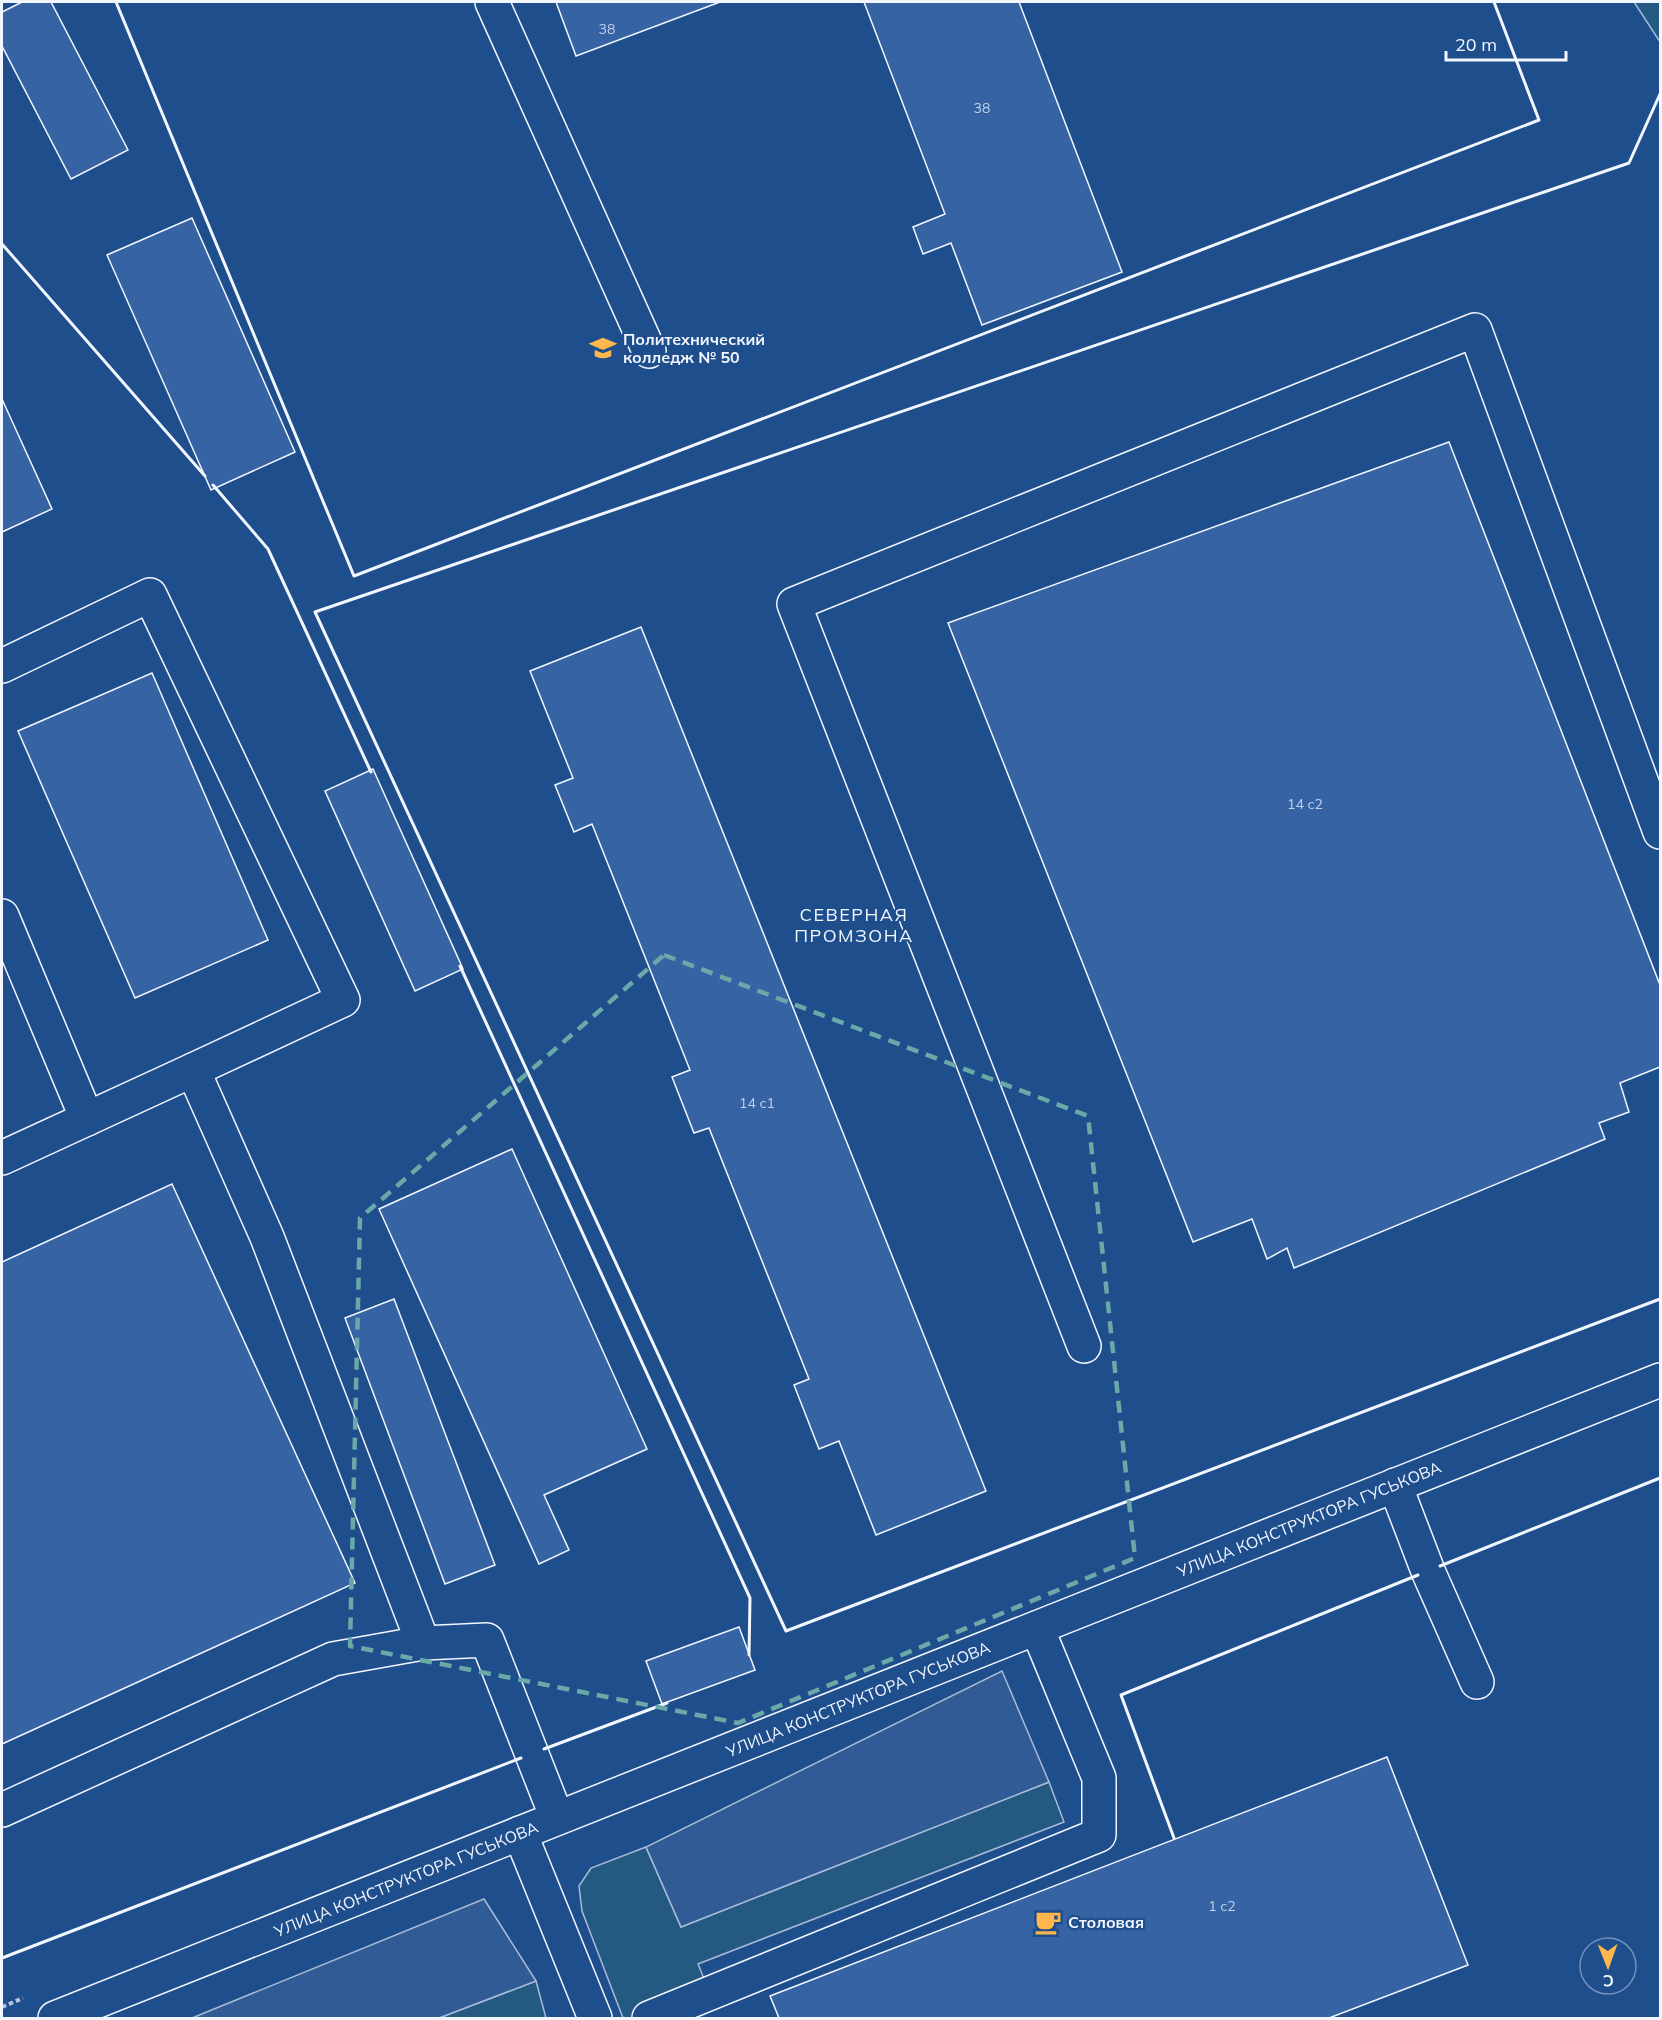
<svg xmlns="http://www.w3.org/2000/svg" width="1662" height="2020" viewBox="0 0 1662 2020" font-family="Mulish,sans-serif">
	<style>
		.green { fill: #245a82; stroke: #a8bbd7; stroke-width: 1.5 }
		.parking { fill: #305b95; stroke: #a8bbd7; stroke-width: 1.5 }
		.building { fill: #3563a3; stroke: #f2f6ff; stroke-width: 1.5 }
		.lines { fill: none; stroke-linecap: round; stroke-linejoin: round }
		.minor-casing { stroke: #f2f6ff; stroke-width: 36 }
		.path { stroke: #b3c4dc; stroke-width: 4; stroke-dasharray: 4.5 3; stroke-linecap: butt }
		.minor { stroke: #1f4e8c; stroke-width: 33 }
		.wall { stroke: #f2f6ff; stroke-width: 3 }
		.marked { fill: none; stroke: #6aa9a8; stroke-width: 4.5; stroke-dasharray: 12 8; stroke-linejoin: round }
		.labels { text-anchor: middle; stroke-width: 4.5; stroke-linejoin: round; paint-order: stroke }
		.number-label { font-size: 14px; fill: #c3d1e8 }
		.poi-label { font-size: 16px; font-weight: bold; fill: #f2f6ff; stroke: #1f4e8c; text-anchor: start }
		.street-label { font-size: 16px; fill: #f2f6ff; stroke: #1f4e8c }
		.neighbourhood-label { font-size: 18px; letter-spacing: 1.5px; fill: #f2f6ff; stroke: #1f4e8c }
	</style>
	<rect width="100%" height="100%" fill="#1f4e8c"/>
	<g class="green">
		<path d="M1634,2h26v40z"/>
		<path d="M1049,1782l15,40 -366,142 16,39 -43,15h-48l-41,-107 -3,-25 12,-18 55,-21 35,80z"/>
		<path d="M536,1981l10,37h-107z"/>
	</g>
	<g class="parking">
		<path d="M1002,1671l47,111 -368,145 -35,-80z"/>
		<path d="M484,1899l52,82 -97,37h-247z"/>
	</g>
	<g class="building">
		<path d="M22,2h29l77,148 -57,29 -69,-133v-34z"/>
		<path d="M556,2h164l-144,54z"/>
		<path d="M864,2h155l103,270 -140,53 -31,-82 -28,11 -10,-27 32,-13z"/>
		<path d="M192,218l103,234 -84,38 -104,-235z"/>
		<path d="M2,399l50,110 -50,23z"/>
		<path d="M1449,442l211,543v82l-40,16 9,29 -30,11 6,16 -311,129 -7,-20 -20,11 -15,-40 -59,23 -245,-619z"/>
		<path d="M641,627l345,864 -110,44 -37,-94 -20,8 -25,-64 15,-6 -100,-251 -15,5 -22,-56 18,-7 -98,-246 -18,8 -19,-47 18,-7 -43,-107z"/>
		<path d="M152,673l116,267 -133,58 -117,-267z"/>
		<path d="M373,769l90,200 -48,22 -90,-200z"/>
		<path d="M512,1149l135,300 -103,46 25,55 -30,14 -160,-355z"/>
		<path d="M172,1184l183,399 -353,161v-482z"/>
		<path d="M394,1299l101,266 -50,19 -100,-266z"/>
		<path d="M739,1627l16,43 -93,34 -16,-43z"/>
		<path d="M1387,1757l81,208 -139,53h-550l-9,-22z"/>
	</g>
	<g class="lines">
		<g class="minor-casing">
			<g id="minor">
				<path d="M492,2l157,349"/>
				<path d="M2,666l148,-71 193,405 -150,70"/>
				<path d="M2,916l85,203"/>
				<path d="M2,1158l191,-88 74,167 156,406"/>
				<path d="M1084,1346l-290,-742 681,-274 185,502"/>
				<path d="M1395,1485l33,86 49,111"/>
				<path d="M2,1810l331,-151 90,-16 64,-3 70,178"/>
				<path d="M520,1833l75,185"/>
				<path d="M55,2018l1605,-638"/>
				<path d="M649,2018l450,-183v-57l-62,-150"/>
			</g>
		</g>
		<path class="path" d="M2,2007l21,-9"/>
		<use href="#minor" class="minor"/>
		<g class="wall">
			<path d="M116,2l238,574 1185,-456 -45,-118"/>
			<path d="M1660,94l-31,69 -1314,449 471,1019 874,-332"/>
			<path d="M2,244l203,232"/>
			<path d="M213,485l55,64 103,223"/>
			<path d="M460,966l290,632 -1,57"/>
			<path d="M1440,1566l220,-88"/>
			<path d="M544,1749l123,-46"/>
			<path d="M1174,1838l-53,-143 297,-120"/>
			<path d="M2,1958l519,-200"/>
		</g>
	</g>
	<path class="marked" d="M664,955l424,161 47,442 -397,165 -388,-77 10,-428z"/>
	<defs>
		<g id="university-bare" transform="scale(2.07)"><path d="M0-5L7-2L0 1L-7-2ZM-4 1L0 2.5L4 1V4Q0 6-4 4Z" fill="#ffb74d" stroke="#1f4e8c" stroke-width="2.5" paint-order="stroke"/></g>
		<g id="cafe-bare" transform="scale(2.07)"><path d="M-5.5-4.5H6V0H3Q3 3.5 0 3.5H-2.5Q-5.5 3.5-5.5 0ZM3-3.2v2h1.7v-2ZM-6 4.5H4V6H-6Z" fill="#ffb74d" stroke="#1f4e8c" stroke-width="2.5" paint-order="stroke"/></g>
	</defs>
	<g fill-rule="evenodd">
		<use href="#university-bare" x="603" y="348"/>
		<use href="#cafe-bare" x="1048" y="1922"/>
	</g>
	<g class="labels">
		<g class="number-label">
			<text x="607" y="34">38</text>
			<text x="982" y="113">38</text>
			<text x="1305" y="809">14 с2</text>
			<text x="757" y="1108">14 с1</text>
			<text x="1222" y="1911">1 с2</text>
		</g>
		<g class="poi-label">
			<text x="623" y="345">Политехнический<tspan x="623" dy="18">колледж № 50</tspan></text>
			<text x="1068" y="1928">Столовая</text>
		</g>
		<g class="street-label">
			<text transform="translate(1309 1519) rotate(-22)" y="6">УЛИЦА КОНСТРУКТОРА ГУСЬКОВА</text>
			<text transform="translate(858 1699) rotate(-22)" y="6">УЛИЦА КОНСТРУКТОРА ГУСЬКОВА</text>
			<text transform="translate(406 1879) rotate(-22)" y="6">УЛИЦА КОНСТРУКТОРА ГУСЬКОВА</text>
		</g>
		<g class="neighbourhood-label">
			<text x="854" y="921">СЕВЕРНАЯ<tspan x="854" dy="21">ПРОМЗОНА</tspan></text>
		</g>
	</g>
	<rect width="1662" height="2020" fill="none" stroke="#f2f6ff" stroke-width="6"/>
	<g transform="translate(1608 1966) rotate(179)"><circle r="28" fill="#1f4e8c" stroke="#7391ba" stroke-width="1.5"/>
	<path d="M0-4.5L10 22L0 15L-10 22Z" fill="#ffb74d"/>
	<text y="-9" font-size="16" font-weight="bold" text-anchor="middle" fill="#f2f6ff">С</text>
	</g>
	<path d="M1446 51v9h120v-9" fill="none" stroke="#f2f6ff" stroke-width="3"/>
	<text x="1455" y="51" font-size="18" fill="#f2f6ff" stroke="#1f4e8c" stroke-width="4.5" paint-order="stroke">20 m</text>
</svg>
